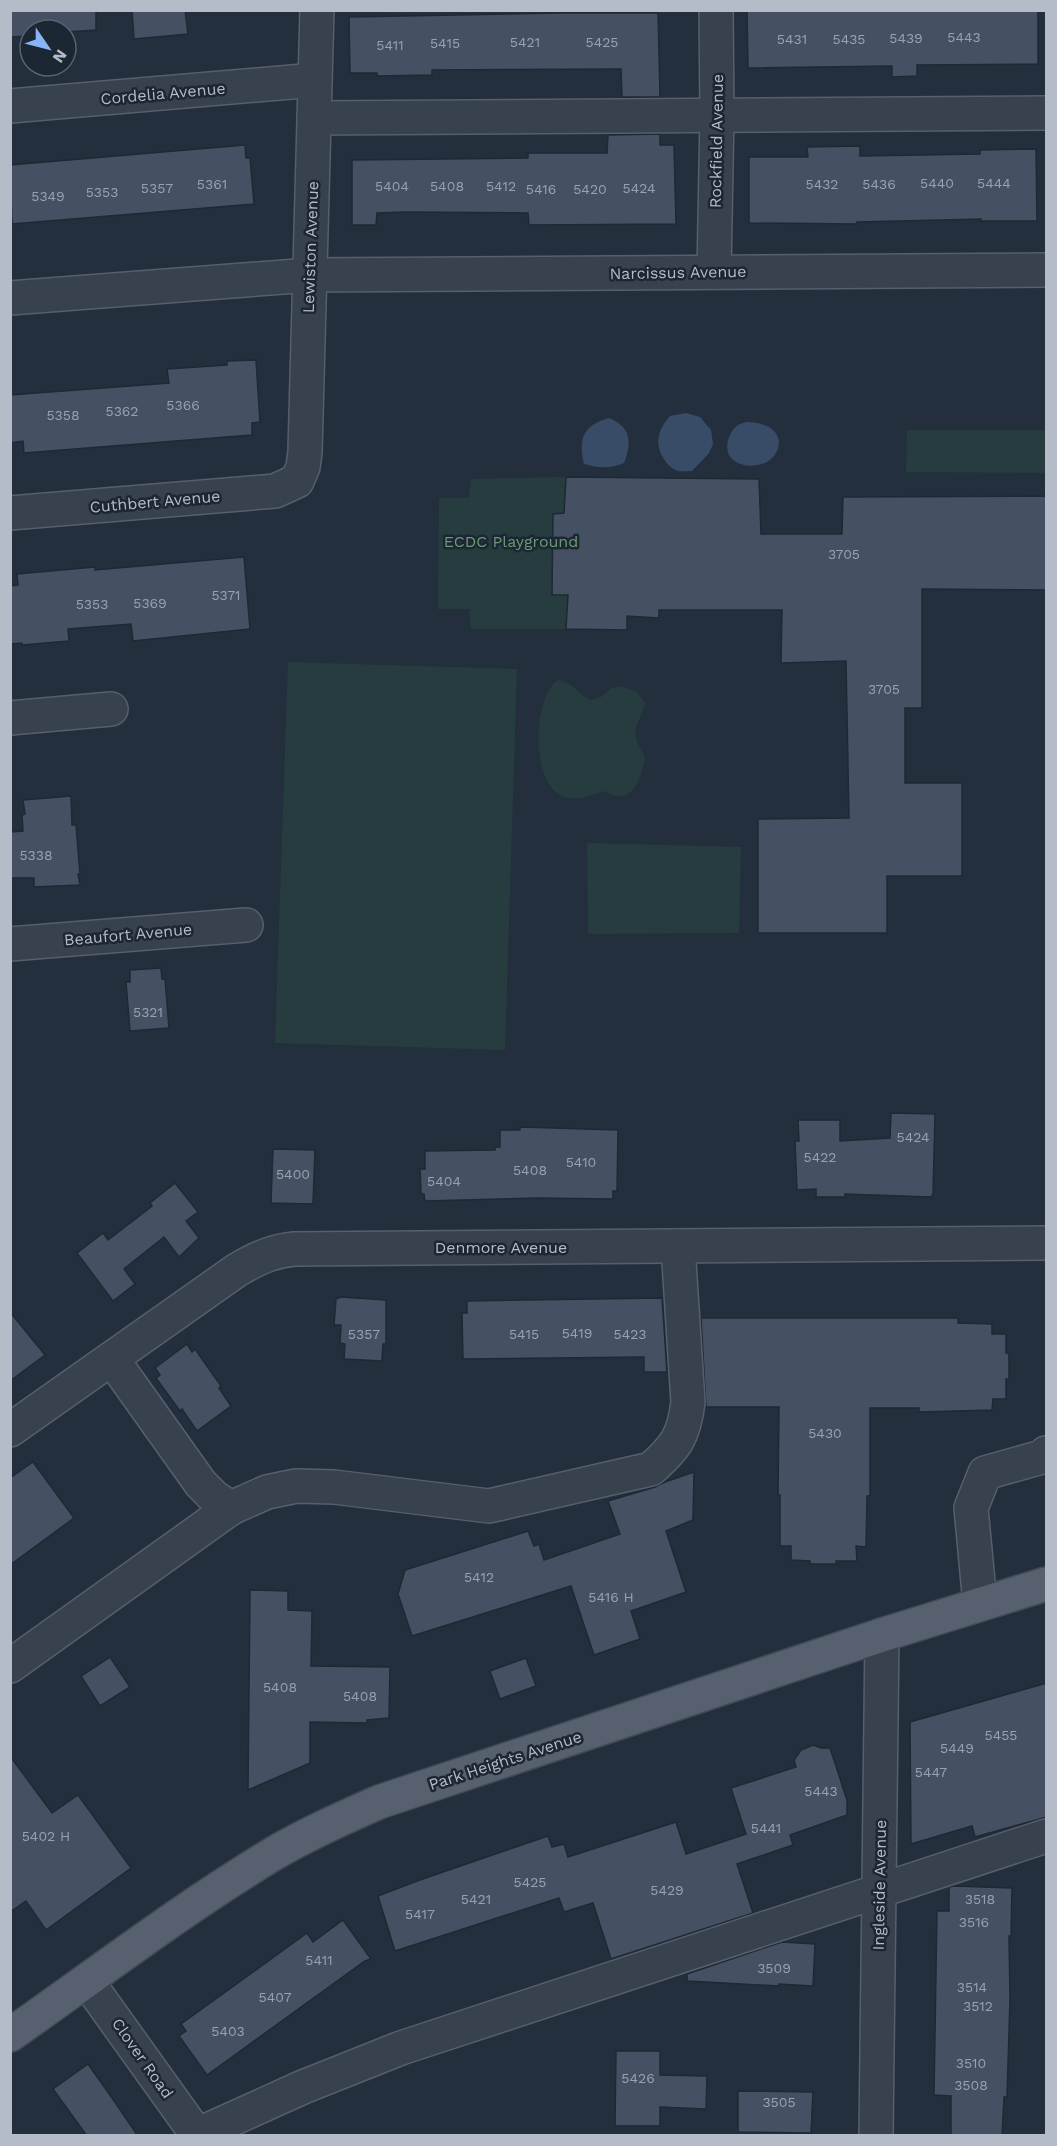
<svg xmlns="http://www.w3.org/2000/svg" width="1057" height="2146" viewBox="0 0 1057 2146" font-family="'Work Sans',sans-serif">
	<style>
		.green { fill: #263c3f }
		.water { fill: #394c67 }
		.building { fill: #455162; stroke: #1f2835; stroke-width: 1.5 }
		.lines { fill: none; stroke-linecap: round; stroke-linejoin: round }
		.minor-casing { stroke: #565f6c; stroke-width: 36 }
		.major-casing { stroke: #414a57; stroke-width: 36 }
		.minor { stroke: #38414e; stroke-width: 33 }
		.major { stroke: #56606e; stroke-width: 33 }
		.labels { text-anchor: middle; stroke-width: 5; stroke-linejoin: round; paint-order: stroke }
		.number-label { font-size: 14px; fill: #98a1af }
		.street-label { font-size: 16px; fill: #b4bcc9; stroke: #1d2633 }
		.park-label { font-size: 16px; fill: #6b9a76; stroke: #1d2633 }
	</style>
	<rect width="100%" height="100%" fill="#242f3e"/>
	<g class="green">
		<path d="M907,430h139v43l-140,-1z"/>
		<path d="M566,477l-2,36 -11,1 15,81 -2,34h-95l-2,-20h-31l1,-111h30l2,-19z"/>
		<path d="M288,662l229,7 -12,381 -230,-7z"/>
		<path d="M558,680c15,3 19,12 32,20l11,-3 11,-9 9,-2 15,5 9,12c-8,28 -17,26 0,54 -4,23 -13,51 -41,34 -12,4 -24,10 -36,7 -39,-7 -36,-101 -10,-118z"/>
		<path d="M587,843l154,4 -2,86 -151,1z"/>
	</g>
	<g class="water">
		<path d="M686,413l14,4 11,13 2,14 -4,9 -17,18c-4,0 -10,1 -14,0 -6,-2 -11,-7 -14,-12 -10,-16 -6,-29 6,-43z"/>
		<path d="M609,418c22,9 23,24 15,45 -14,6 -26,5 -40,1 -6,-25 -1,-39 25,-46z"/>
		<path d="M747,422c20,0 42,12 27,34 -9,12 -33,13 -43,2 -8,-9 -2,-27 7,-33 3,-2 6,-2 9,-3z"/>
	</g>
	<g class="building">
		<path d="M10,10h86v20l-30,2v-2h-36v6l-20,1z"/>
		<path d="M132,10h53l3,24 -54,5z"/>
		<path d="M747,10h291v54l-121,1v11l-25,1v-11l-144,2z"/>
		<path d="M561,13h97l2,84h-38l-1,-28 -189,1v5l-55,1v-3h-27l-1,-56z"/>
		<path d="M660,134v11h14l2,79 -147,1 -1,-12 -123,-1 -28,1 -1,12h-24v-65l176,-2v-5h79l1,-18z"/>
		<path d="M245,145l1,13h4l4,46 -242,20 -2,-59z"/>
		<path d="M860,146v10l120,-2v-4l56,-1 1,72h-57l1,-2 -124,3v2l-108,-1v-66h59l-1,-10z"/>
		<path d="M256,360l4,62 -8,1v12l-228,18 -1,-12 -13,2v-48l159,-12 -2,-14 60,-4v-4z"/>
		<path d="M566,477l193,2 2,55h81l1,-37 204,-1v94l-125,-1v119h-17v75h57v93h-75v57h-129v-114l91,-1 -3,-157 -65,2 1,-53h-123v8l-32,-2v14l-61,-1 2,-34h-16l1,-81 11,-1z"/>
		<path d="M244,557l6,72 -117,12 -2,-17 -63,5 1,12 -47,4v-2l-12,1v-58l8,-1 -1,-11 78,-7v3z"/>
		<path d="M71,796l1,29h4l4,49h-2l2,11 -46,2v-9h-24v-46l13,-1 -1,-16 3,-1 -2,-14z"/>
		<path d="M161,968l1,11h3l4,49 -39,3 -4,-49h4v-12z"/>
		<path d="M891,1113l44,1 -2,80 -2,3 -86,-3v3h-29v-8l-19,1 -2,-49h4l-1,-21h42v21l50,-3z"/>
		<path d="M520,1127l98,3 -1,61h-4v8l-75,-1 -113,3 -1,-7h-3l-1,-25h5v-18l70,-1v-3h5v-17h20z"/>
		<path d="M273,1149l42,1 -2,54 -42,-1z"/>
		<path d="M175,1183l23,29 -12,9 13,17 -20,19 -15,-20 -40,32 11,15 -22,17 -36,-48 26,-20 5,7 44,-34 -2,-3z"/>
		<path d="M341,1297l45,3v44h-3l-1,17 -38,-2 1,-15 -5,-1 1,-18h-7l2,-26z"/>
		<path d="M662,1298l5,74h-23v-15l-181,2 -1,-46h5v-12z"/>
		<path d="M10,1312l35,43 -35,26z"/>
		<path d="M701,1318h257v5l34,1v10h14v19h3v26h-3v20h-13l-1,11 -73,2v-4h-49v88h-3l-1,51 -10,-1 1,15h-21l1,3h-27v-3l-19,-1v-14h-11v-51h-2l1,-88h-73z"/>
		<path d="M187,1344l5,8 3,-3 26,37 -2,2 12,18 -34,25 -15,-22 -2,2 -24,-33 4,-3 -5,-7z"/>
		<path d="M33,1462l41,56 -64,47v-87z"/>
		<path d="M694,1472l-1,48 -27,11 20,61 -55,19 9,28 -46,16 -23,-69 -159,50 -14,-42 7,-24 123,-39 6,15 5,-2 5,16 76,-26 -12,-33 47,-14 10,-5z"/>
		<path d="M250,1590l38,1v19l24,1 -1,55 79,1 -1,51 -22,2v3l-57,-1v41l-62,27z"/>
		<path d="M110,1657l20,30 -30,19 -19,-30z"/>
		<path d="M526,1658l10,28 -36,13 -10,-28z"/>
		<path d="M1047,1683v134l-72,20 -3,-11 -61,18 -1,-122z"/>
		<path d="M813,1745l8,3h9l17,52v15l-57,20 3,10 -56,19 16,49 -142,46 -18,-56 -29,9 -5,-14 -164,53 -17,-55 39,-15 131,-45 4,11 12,-3 4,13 108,-35 10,32 60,-20 -15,-46 65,-21 -2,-7 7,-10z"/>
		<path d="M10,1756l42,57 26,-18 53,73 -85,62 -20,-29 -16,11z"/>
		<path d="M953,1886l59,2 -1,48h-2l1,63 -3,98h-3l-2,39h-51v-40l-17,-1 3,-184h12v-24z"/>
		<path d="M343,1920l28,39 -6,2 -158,114 -28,-39 7,-5 -5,-7 126,-91 6,9z"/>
		<path d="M782,1942l33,2 -2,42 -34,-2v2l-92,-5v-7z"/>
		<path d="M616,2051h44v24l47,1 -1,33 -46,-2v19h-45z"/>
		<path d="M88,2064l22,31 28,41h-51l-34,-47z"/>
		<path d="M738,2091l75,1 -2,41 -73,-1z"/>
	</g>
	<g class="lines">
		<g class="minor-casing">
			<g id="minor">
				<path d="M10,106l305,-26"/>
				<path d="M314,118l732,-5"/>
				<path d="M714,272l3,-157 -1,-105"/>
				<path d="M10,298l300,-23 736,-5"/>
				<path d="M10,513l265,-22 22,-10 6,-14 2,-15 12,-442"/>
				<path d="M10,718l101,-9"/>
				<path d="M10,944l236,-19"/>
				<path d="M112,1359l89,125 13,13 17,11"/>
				<path d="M10,1430l227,-160c19,-11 35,-19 57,-21l752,-6"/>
				<path d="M980,1604l-9,-96 14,-35 57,-16 4,-4"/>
				<path d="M10,1666l221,-158 36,-16 29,-6 38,1 155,19 162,-37c25,-22 33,-33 37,-67l-10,-156"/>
				<path d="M87,1981l111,155"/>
				<path d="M197,2135l106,-48 98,-39 645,-212"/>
				<path d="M876,2136l6,-501"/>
			</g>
		</g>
		<g class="major-casing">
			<path id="major" d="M10,2035c87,-61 172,-126 263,-181 34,-20 70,-36 106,-52l503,-167 164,-51"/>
		</g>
		<use href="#minor" class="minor"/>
		<use href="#major" class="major"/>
	</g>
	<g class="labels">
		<g class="number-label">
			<text x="964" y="42">5443</text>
			<text x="906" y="43">5439</text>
			<text x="792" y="44">5431</text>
			<text x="849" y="44">5435</text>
			<text x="525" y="47">5421</text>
			<text x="602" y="47">5425</text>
			<text x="445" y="48">5415</text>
			<text x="390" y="50">5411</text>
			<text x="937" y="188">5440</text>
			<text x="994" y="188">5444</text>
			<text x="212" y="189">5361</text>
			<text x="822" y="189">5432</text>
			<text x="879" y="189">5436</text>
			<text x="392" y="191">5404</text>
			<text x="447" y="191">5408</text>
			<text x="501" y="191">5412</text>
			<text x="157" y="193">5357</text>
			<text x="639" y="193">5424</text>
			<text x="541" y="194">5416</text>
			<text x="590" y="194">5420</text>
			<text x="102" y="197">5353</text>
			<text x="48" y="201">5349</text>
			<text x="183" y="410">5366</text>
			<text x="122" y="416">5362</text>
			<text x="63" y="420">5358</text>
			<text x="844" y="559">3705</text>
			<text x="226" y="600">5371</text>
			<text x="150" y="608">5369</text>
			<text x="92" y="609">5353</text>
			<text x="884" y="694">3705</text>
			<text x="36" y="860">5338</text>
			<text x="148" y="1017">5321</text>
			<text x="913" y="1142">5424</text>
			<text x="820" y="1162">5422</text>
			<text x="581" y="1167">5410</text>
			<text x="530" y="1175">5408</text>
			<text x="293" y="1179">5400</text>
			<text x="444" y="1186">5404</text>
			<text x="577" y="1338">5419</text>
			<text x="364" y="1339">5357</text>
			<text x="524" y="1339">5415</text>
			<text x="630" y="1339">5423</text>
			<text x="825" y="1438">5430</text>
			<text x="479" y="1582">5412</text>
			<text x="611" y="1602">5416 H</text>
			<text x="280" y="1692">5408</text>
			<text x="360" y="1701">5408</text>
			<text x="1001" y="1740">5455</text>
			<text x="957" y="1753">5449</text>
			<text x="931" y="1777">5447</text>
			<text x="821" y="1796">5443</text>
			<text x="766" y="1833">5441</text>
			<text x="46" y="1841">5402 H</text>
			<text x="530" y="1887">5425</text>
			<text x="667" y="1895">5429</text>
			<text x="476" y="1904">5421</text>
			<text x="980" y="1904">3518</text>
			<text x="420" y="1919">5417</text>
			<text x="974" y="1927">3516</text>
			<text x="319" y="1965">5411</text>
			<text x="774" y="1973">3509</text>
			<text x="972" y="1992">3514</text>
			<text x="275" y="2002">5407</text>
			<text x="978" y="2011">3512</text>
			<text x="228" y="2036">5403</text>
			<text x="971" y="2068">3510</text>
			<text x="638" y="2083">5426</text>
			<text x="971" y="2090">3508</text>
			<text x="779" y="2107">3505</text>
		</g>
		<g class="street-label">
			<text transform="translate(163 93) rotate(-5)" y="6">Cordelia Avenue</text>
			<text transform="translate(716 141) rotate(-89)" y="6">Rockfield Avenue</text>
			<text transform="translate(310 247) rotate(-88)" y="6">Lewiston Avenue</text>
			<text transform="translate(678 272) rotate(-1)" y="6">Narcissus Avenue</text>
			<text transform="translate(155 501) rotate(-5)" y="6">Cuthbert Avenue</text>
			<text transform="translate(128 934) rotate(-5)" y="6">Beaufort Avenue</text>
			<text x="501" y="1253">Denmore Avenue</text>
			<text transform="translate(505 1760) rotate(-18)" y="6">Park Heights Avenue</text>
			<text transform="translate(879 1885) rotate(-89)" y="6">Ingleside Avenue</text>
			<text transform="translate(143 2058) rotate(55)" y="6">Clover Road</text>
		</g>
		<g class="park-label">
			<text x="511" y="547">ECDC Playground</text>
		</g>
	</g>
	<rect width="1057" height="2146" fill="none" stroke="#b4bcc9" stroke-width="24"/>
	<g transform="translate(48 48) rotate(125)"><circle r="28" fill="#1d2633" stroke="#59626f" stroke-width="1.5"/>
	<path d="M0-4.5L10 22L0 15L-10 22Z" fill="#8ab4f8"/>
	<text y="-9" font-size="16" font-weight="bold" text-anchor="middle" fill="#b4bcc9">N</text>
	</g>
</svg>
